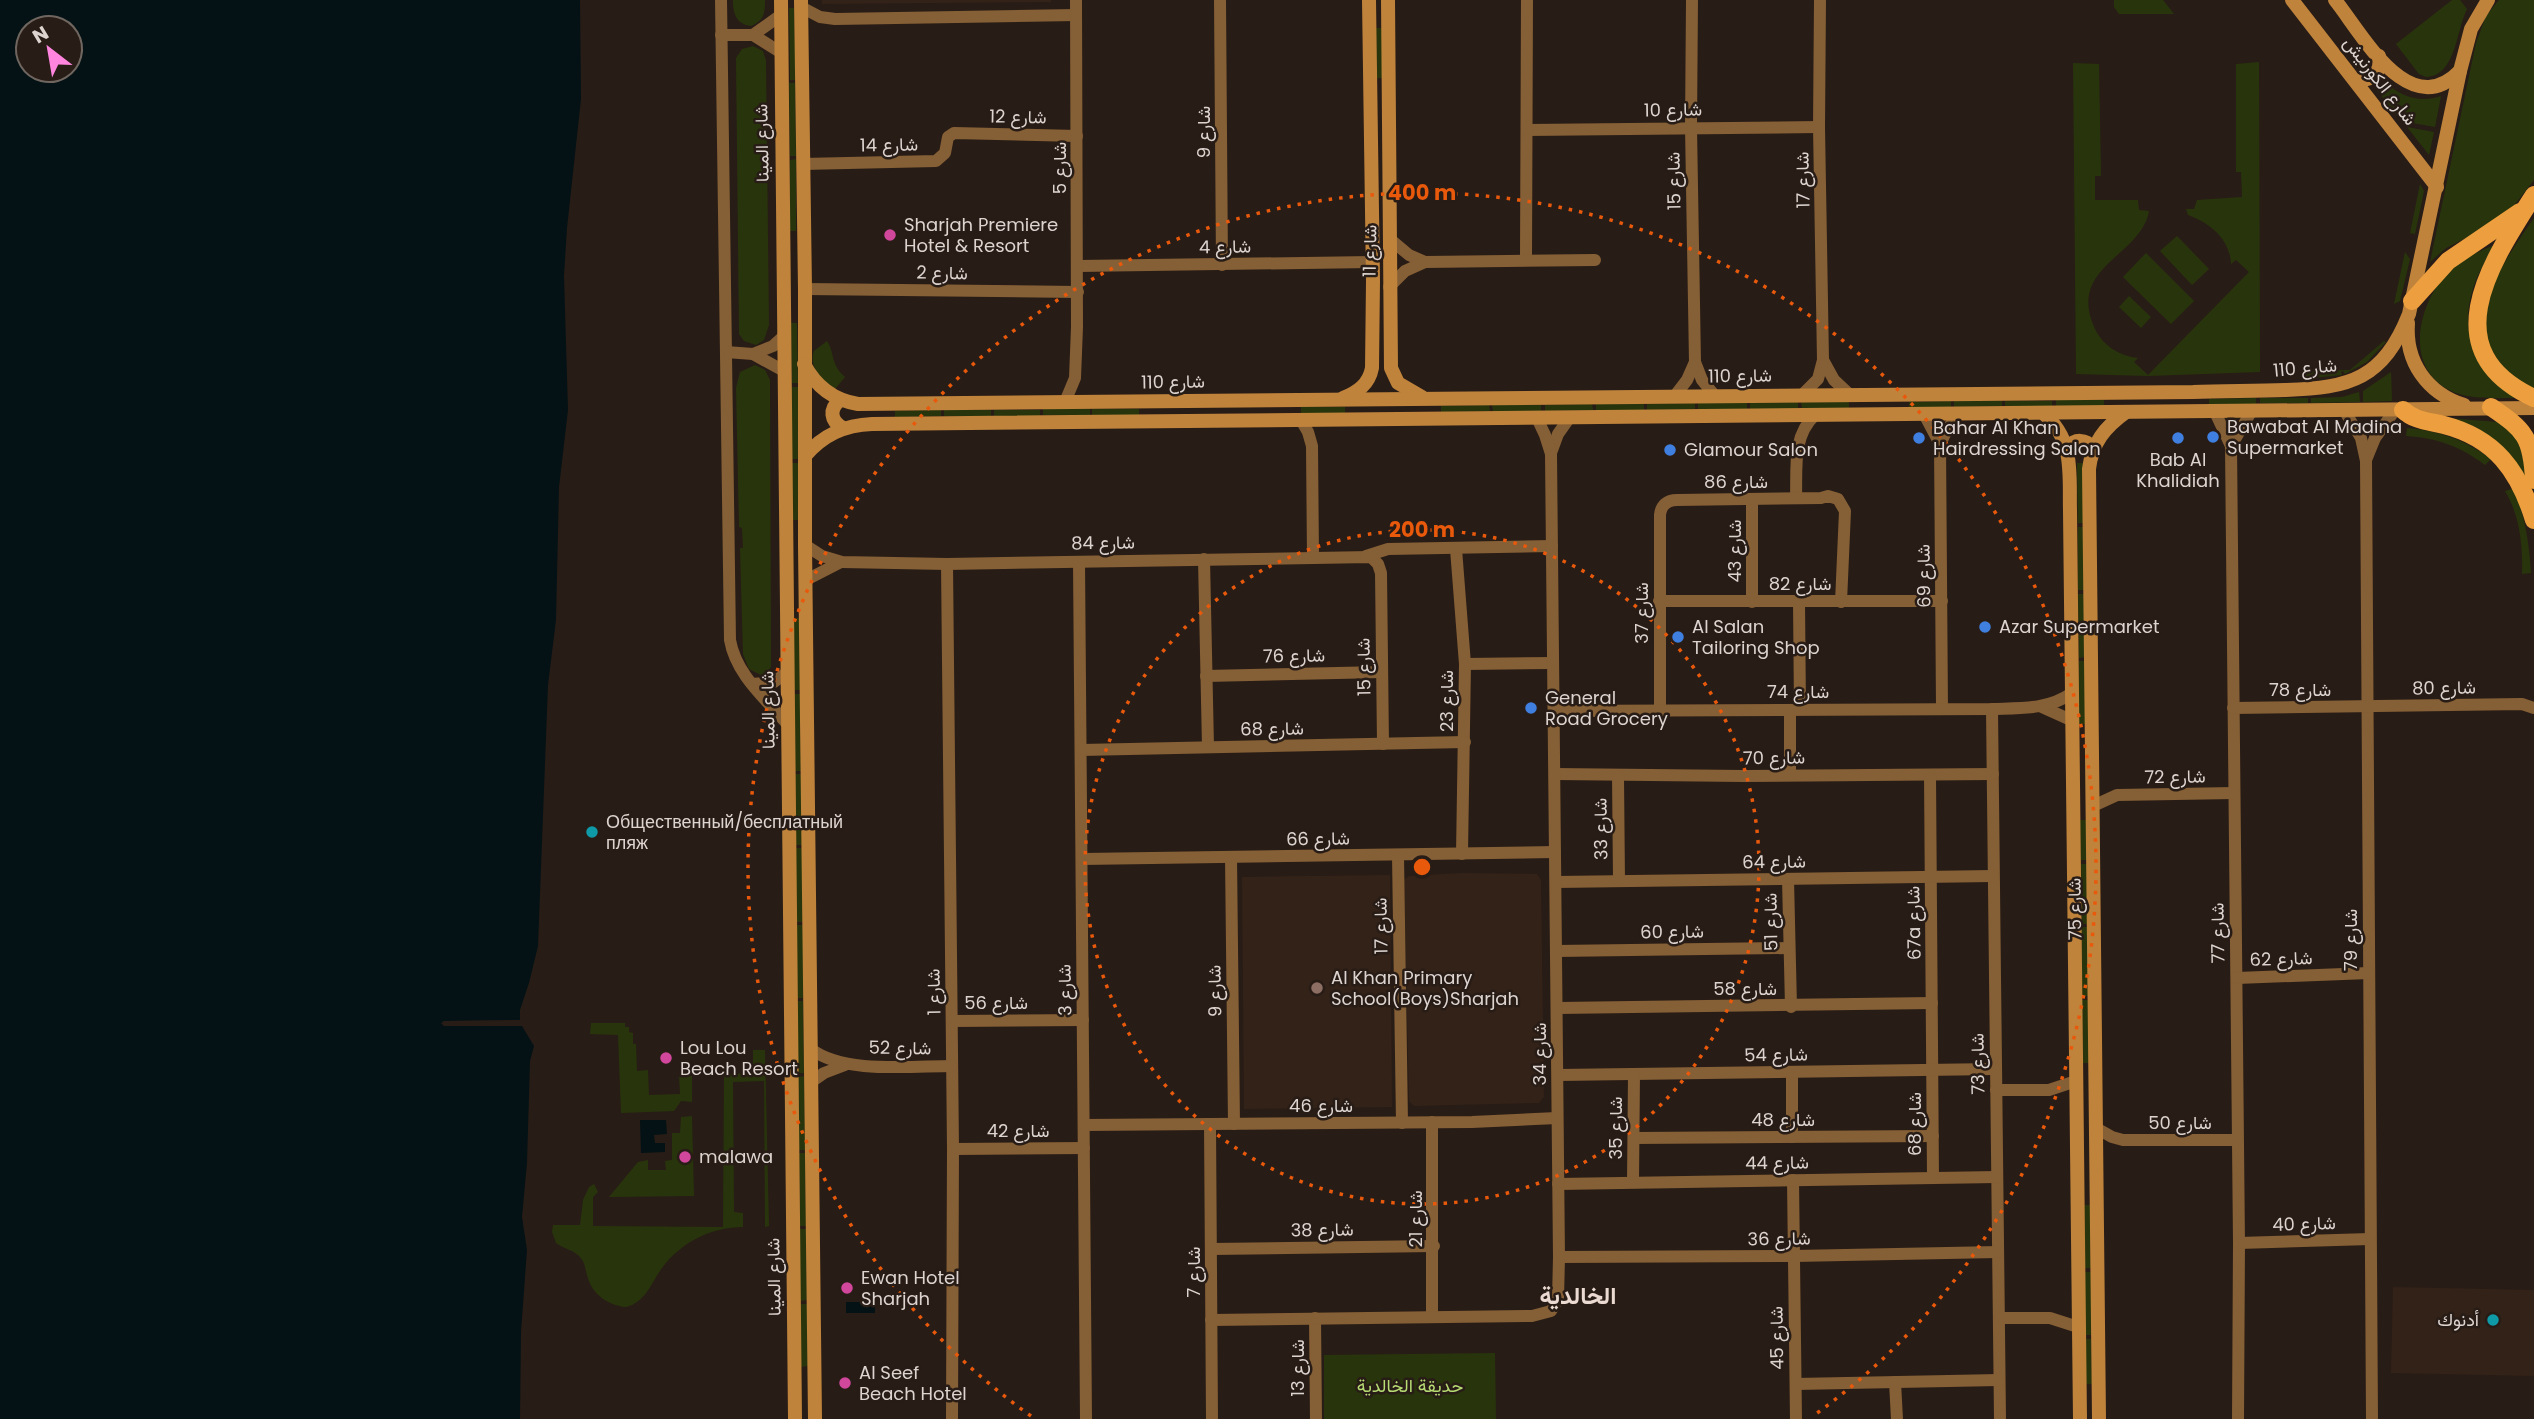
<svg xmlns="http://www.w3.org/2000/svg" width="2534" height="1419" viewBox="0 0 2534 1419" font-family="Poppins,Vazirmatn,sans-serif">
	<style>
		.built { fill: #332218 }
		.green { fill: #28350c }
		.water { fill: #041215; fill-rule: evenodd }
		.pier { fill: #281c16 }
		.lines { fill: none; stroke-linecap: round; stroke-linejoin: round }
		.street { stroke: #855f35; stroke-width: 12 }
		.secondary { stroke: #bf833c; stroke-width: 14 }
		.primary { stroke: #ed9e3e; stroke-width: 18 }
		.ring { fill: none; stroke: #e8590c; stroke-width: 3.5; stroke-dasharray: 3.5 7 }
		.hotel-dot { fill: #d1479c; stroke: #281c16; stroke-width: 2.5 }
		.shop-dot { fill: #3f7fe0; stroke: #281c16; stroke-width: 2.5 }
		.culture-dot { fill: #0f9aa8; stroke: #281c16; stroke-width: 2.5 }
		.education-dot { fill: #8d6e63; stroke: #281c16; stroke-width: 2.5 }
		.labels { text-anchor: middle; stroke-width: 5; stroke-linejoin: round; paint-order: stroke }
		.street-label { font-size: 18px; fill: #ddd4d0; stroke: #281c16 }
		.poi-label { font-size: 18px; fill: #ddd4d0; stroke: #281c16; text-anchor: start }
		.park-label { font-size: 18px; fill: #b7dc73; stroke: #281c16 }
		.district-label { font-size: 24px; font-weight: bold; fill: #eadad1; stroke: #281c16 }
		.centre { fill: #e8590c; stroke: #281c16; stroke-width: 3.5 }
		.ring-label { font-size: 21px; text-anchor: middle; font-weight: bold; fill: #e8590c; stroke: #281c16; stroke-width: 5; stroke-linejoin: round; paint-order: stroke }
	</style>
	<rect width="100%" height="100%" fill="#281c16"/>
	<g class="built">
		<path d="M822,0h229v2l-229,2z"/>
		<path d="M1462,873l75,1 4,6 3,217 -5,6 -125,3 -5,-5 -5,-221 5,-4z"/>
		<path d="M1390,875l2,232 -148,2 -2,-232z"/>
		<path d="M2393,1287l141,3v86l-143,-3z"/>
	</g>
	<g class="green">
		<path d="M733,0h32c0,13 -1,21 -14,26 -15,-2 -18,-12 -18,-26z"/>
		<path d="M2114,0h49l11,14h-55l-5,-7z"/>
		<path d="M2452,0h8l7,9c-11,22 -11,67 -41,68l-7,-3 -23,-30z"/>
		<path d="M2499,0h35v180l-22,28 -28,21 -38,19 -16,14 46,-219 10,-27z"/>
		<path d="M789,8h5l2,72h-6z"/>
		<path d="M1376,28h6v50h-5z"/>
		<path d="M753,46l10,5 3,10 3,264 -5,15 -8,5 -12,-4 -5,-7 -3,-276 6,-9z"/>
		<path d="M2259,62l1,310 -112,4 -72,-2 -3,-311 26,1 2,112h-6v24h43l1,10 10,1c-8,46 -83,55 -54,118 8,17 25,27 43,29l-4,4 14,13 101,-103 -13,-12 -5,4c-1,-25 -21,-41 -43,-49l-2,-6h8l3,-9 45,-3 -1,-25h-5v-108z"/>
		<path d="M2385,82c16,15 35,21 56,14l-6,31 -34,-6 -25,-32z"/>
		<path d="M789,83h6l1,73h-6z"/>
		<path d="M2407,127l27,5 -5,23z"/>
		<path d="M796,159v72h-6v-71z"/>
		<path d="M2420,184l4,7 -9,43 -5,-1z"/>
		<path d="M2534,218v174c-12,-6 -20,-14 -29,-24 -47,-47 0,-108 29,-150z"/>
		<path d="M2177,236l32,33 -17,16 -32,-34z"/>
		<path d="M2495,245c-40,59 -38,113 23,153 -23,0 -49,2 -69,-8 -48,-25 -29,-93 3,-122 12,-11 28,-17 43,-23z"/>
		<path d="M2405,252l5,7 -10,42 -6,3z"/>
		<path d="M2146,253l48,48 -23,23 -48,-47z"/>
		<path d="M2129,296l22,21 -10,11 -22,-21z"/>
		<path d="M791,323h6l1,60h-6z"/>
		<path d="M827,341c8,12 3,23 18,36l-10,12c-13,-7 -27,-24 -21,-38z"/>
		<path d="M2384,341l2,1 -19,20 -22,12 -2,-3 -2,1 1,3 -39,4 -1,-8 48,-1z"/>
		<path d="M755,365l10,5 5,10 1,287 -5,6 -5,2 -12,-6 -6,-15 -3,-106h3l-1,-20 -3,-1 -3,-139 4,-16z"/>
		<path d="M2391,372l1,29 -29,1v-11z"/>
		<path d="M791,387h7v72h-6z"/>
		<path d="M2359,392l1,10 -49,1v-5l31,-1z"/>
		<path d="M2256,398v6h-47v-5z"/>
		<rect x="2260" y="398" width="48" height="5"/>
		<rect x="2056" y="400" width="48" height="6"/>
		<path d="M1951,401v6h-42v-5z"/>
		<path d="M1954,401h48v5l-48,1z"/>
		<rect x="2005" y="401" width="47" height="5"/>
		<path d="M1798,402v7h-48v-6z"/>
		<path d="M1801,402h48v6h-47z"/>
		<path d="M1695,403v6l-48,1v-6z"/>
		<rect x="1698" y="403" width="49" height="6"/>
		<path d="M1592,404l1,6 -48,1v-6z"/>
		<rect x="1596" y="404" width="48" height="6"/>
		<path d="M1489,405l1,6 -49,1v-6z"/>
		<path d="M1492,405h49v6h-48z"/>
		<rect x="1301" y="407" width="44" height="6"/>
		<rect x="1043" y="409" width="47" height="6"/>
		<rect x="1092" y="409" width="47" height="6"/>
		<path d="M941,410v6l-46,1v-6z"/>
		<rect x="944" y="410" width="47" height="6"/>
		<rect x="994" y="410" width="46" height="6"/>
		<path d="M2448,418l49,4 21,11 10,48c-20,-36 -46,-44 -80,-63z"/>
		<path d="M2407,428c32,3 57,11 84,31l-6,6c-25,-19 -48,-27 -79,-29z"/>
		<rect x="792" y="463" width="6" height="57"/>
		<path d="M2077,463h6l1,60h-6z"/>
		<path d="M2514,488c11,29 15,54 17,85l-9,1c1,-28 -2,-58 -17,-83z"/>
		<path d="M2078,527h6l1,63h-7z"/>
		<path d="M2078,594h7v63l-6,1z"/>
		<path d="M793,618h6l1,72h-6z"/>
		<path d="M2079,661h6l1,63h-7z"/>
		<path d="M794,694h6l1,77h-6z"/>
		<path d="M795,774h6l1,71h-6z"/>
		<path d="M2080,820h7v40h-6z"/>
		<path d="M795,848h7l1,74h-7z"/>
		<path d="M2081,864h6l1,60h-6z"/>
		<path d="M796,925h7v73h-6z"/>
		<path d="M2081,927h7l1,69h-7z"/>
		<path d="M2082,1000h7v63h-6z"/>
		<path d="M797,1001h6l1,72h-6z"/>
		<path d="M591,1023h34v4h4v5l4,1v11h3l1,27 11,-1 1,25 31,-1 -1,-18h13v26l-11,-1 -7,10 -53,2 -3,-78 -28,-1z"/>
		<path d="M753,1050h12l4,176 -4,1 -1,-146 -31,1 1,130 9,1v14c-31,0 -62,15 -81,41 -11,15 -16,34 -36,39 -17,-1 -34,-13 -38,-29 -3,-8 -2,-14 -8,-21 -6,-7 -16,-8 -24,-14l-4,-11 1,-7h27l3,-25 6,-13 5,-3 4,8 -5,5v29l130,1 1,-153 29,-1z"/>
		<path d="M804,1076l1,74h-6l-1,-73z"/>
		<path d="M692,1116l2,80 -85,1 29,-35 10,-2v10h18l-1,-9 7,-1v-27h8l1,-16z"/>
		<path d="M799,1153h6l1,73h-6z"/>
		<path d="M2084,1205h6l1,63h-6z"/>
		<path d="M799,1229h7l1,71 -7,1z"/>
		<rect x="2085" y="1272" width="6" height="63"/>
		<path d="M800,1304h7l1,62 -7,1z"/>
		<path d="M2085,1339h6l1,45h-6z"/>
		<path d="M1495,1353l1,66h-172v-64z"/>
	</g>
	<g class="water">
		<path d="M0,0h580l1,99 -14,129 -3,48 4,134 -9,77 -3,133 -8,65 -10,261 -9,37 -9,27v10l-77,1 1,5h78l12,20 -4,15 -3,102 -5,54 5,33 -6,82 -1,87h-520zM28,28h42v42h-42z"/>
		<path d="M640,1120h26l1,14 -13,1 1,8h10v9l-24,1z"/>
		<rect x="846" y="1302" width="29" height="11"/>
	</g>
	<path class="pier" d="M520,1020l2,6h-78l-3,-3 4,-2z"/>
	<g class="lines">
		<g class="street">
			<path d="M721,0l9,640c6,35 36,59 58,85"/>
			<path d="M1220,0l2,265"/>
			<path d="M1692,0l-1,127 4,235 7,18 13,16"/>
			<path d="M801,7l19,10 15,2 241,-4"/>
			<path d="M721,35h32l28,-20"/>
			<path d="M753,35l27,17"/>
			<path d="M1527,130l292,-3"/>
			<path d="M803,164l133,-3 9,-8 3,-16 6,-4 123,3"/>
			<path d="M1390,239l19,16 16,7"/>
			<path d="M1526,259l1,-259"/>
			<path d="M1078,266l294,-4"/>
			<path d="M1389,287l16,-16 20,-9 170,-2"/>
			<path d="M805,289l273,3"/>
			<path d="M726,352l27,2 31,17"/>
			<path d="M753,354l20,-8 11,-10"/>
			<path d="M1823,360l11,20 16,15"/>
			<path d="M1802,395l16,-16 5,-19 -4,-233 1,-127"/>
			<path d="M1674,397l13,-17 8,-18"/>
			<path d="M1065,402l10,-24 2,-51 -1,-327"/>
			<path d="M2344,410l17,28 5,23 6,958"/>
			<path d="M2215,412l16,34 8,797 -1,176"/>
			<path d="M1924,414l16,30 2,264"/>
			<path d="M1301,420l7,12 4,14 1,111"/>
			<path d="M1940,444l8,-16 11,-14"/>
			<path d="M2231,446l20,-34"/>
			<path d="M1551,453l7,-19 12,-17"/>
			<path d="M2366,460l9,-22 20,-28"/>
			<path d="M1796,498c1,-29 -4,-62 19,-83"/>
			<path d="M1752,499v103"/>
			<path d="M805,545l17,11 20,6 105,2 424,-7 7,7 3,9 2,171"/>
			<path d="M1456,549l9,115 -3,190"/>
			<path d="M1366,556l22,-7 164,-3"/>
			<path d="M1204,559l4,188"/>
			<path d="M1079,562l7,857"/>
			<path d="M947,564l6,585 -1,270"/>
			<path d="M806,580l35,-18"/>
			<path d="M1659,601h283"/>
			<path d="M1799,602l1,107"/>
			<path d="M1465,664l88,-1"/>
			<path d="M1206,676l176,-4"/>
			<path d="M752,684l22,-2 12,-9"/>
			<path d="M2042,707l31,14"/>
			<path d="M2233,708l289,-4 12,4"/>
			<path d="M1992,709l8,710"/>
			<path d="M1660,710v-195c1,-10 7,-15 17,-15l144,-2 7,-2 10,3 7,12 -4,91"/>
			<path d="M1790,710v65"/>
			<path d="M1554,711l438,-2c28,-1 56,1 80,-16"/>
			<path d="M1081,750l384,-8"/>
			<path d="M1555,774l189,2 249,-2"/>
			<path d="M1930,775l3,402"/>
			<path d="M1618,776l1,105"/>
			<path d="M2093,806l24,-11 117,-2"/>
			<path d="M1398,855l4,268"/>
			<path d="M1231,857l3,267"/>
			<path d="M1082,859l473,-7"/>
			<path d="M1788,879l3,128"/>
			<path d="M1556,882l437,-6"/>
			<path d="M1556,951l233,-3"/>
			<path d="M2237,978l132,-5"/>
			<path d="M1558,1008l374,-5"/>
			<path d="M952,1021l131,-1"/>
			<path d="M811,1049c32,25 100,17 141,17"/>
			<path d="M1792,1072v65"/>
			<path d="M1558,1075l437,-6"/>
			<path d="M811,1082l13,-9 21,-8"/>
			<path d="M1996,1090h53l27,-9"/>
			<path d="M1210,1124l2,295"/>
			<path d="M1084,1125l388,-3 85,-4"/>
			<path d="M2096,1128l16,9 11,3h114"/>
			<path d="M1634,1138l299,-2"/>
			<path d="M953,1149l131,-1"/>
			<path d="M1793,1180l3,239"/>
			<path d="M1633,1182l1,-107"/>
			<path d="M1558,1184l439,-7"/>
			<path d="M2239,1243l131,-4"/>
			<path d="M1211,1249l223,-3"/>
			<path d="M1559,1257l235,-1 204,-4"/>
			<path d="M1432,1316v-194"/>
			<path d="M1315,1318l1,101"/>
			<path d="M2000,1318h50l28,9"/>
			<path d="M1211,1320l321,-4 19,-5 7,-12 1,-42 -8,-803 -6,-19 -8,-17"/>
			<path d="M1895,1382l2,37"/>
			<path d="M1796,1384l203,-4"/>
		</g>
		<g class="secondary">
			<path d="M781,0l14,1419"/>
			<path d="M801,0l4,289v256l10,874"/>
			<path d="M1388,0l3,368 7,15 24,14"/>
			<path d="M2292,0l145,187"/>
			<path d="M2335,0c28,35 74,123 125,71"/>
			<path d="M2354,79c17,4 28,-6 25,-23"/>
			<path d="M2408,323c-3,39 19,70 56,82"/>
			<path d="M804,364c12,23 29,36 54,40l1335,-12c31,-1 61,-1 92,-2 66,-2 98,-11 124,-76l51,-243 11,-42 17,-29"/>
			<path d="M1343,398c15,-6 26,-14 29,-30l1,-87 -4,-281"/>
			<path d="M840,400c-11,9 -10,21 3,28"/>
			<path d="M2043,413c32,27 26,60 27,98l10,908"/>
			<path d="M2067,448c8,-10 19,-9 26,0"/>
			<path d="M805,456c18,-21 39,-31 67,-32l1662,-16"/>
			<path d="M2099,1419l-10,-950c3,-26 16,-42 37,-57"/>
		</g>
		<g class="primary">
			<path d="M2534,195c-42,66 -103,155 0,203"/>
			<path d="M2412,301l36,-40 72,-49"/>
			<path d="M2491,407c34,23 41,31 43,73"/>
			<path d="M2403,410c12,11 25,11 41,15 51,13 75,46 90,95"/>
		</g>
	</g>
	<g class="ring">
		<circle cx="1422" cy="867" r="337"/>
		<path d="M1031 1416A674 674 0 1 1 1813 1416"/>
	</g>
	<g class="hotel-dot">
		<circle cx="890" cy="235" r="7"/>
		<circle cx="666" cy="1058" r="7"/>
		<circle cx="685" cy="1157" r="7"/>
		<circle cx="847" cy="1288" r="7"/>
		<circle cx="845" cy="1383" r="7"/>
	</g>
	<g class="shop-dot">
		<circle cx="2213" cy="437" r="7"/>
		<circle cx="1919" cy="438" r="7"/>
		<circle cx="2178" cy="438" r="7"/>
		<circle cx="1670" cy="450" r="7"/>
		<circle cx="1985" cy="627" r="7"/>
		<circle cx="1678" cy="637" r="7"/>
		<circle cx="1531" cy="708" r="7"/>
	</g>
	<g class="culture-dot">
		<circle cx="592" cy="832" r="7"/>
		<circle cx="2493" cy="1320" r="7"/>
	</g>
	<circle class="education-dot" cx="1317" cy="988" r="7"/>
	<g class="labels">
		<g class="street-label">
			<text transform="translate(2380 81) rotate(52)" y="6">شارع الكورنيش</text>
			<text transform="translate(1673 110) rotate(-1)" y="6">شارع 10</text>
			<text transform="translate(1018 117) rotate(1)" y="6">شارع 12</text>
			<text transform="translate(1204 132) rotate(-90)" y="6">شارع 9</text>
			<text transform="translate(762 143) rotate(-91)" y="6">شارع المينا</text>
			<text transform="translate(889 145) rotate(-1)" y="6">شارع 14</text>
			<text transform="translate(1060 168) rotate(-90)" y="6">شارع 5</text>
			<text transform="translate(1803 180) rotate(-91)" y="6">شارع 17</text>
			<text transform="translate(1674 181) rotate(-91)" y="6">شارع 15</text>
			<text transform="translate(1225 247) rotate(-1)" y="6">شارع 4</text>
			<text transform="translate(1370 251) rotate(-89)" y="6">شارع 11</text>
			<text transform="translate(942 273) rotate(1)" y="6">شارع 2</text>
			<text transform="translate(2305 368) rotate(-5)" y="6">شارع 110</text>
			<text transform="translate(1740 376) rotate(-1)" y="6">شارع 110</text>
			<text transform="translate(1173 382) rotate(-1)" y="6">شارع 110</text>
			<text x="1736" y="488">شارع 86</text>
			<text transform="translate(1103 543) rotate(-1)" y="6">شارع 84</text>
			<text transform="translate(1735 551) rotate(-90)" y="6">شارع 43</text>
			<text transform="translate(1924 576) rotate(-91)" y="6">شارع 69</text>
			<text x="1800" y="590">شارع 82</text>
			<text transform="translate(1642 613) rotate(-90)" y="6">شارع 37</text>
			<text transform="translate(1294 656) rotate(-1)" y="6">شارع 76</text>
			<text transform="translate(1364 667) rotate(-91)" y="6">شارع 15</text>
			<text transform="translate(2444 688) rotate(-1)" y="6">شارع 80</text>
			<text x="2300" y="696">شارع 78</text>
			<text x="1798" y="698">شارع 74</text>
			<text transform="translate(1447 701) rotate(-90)" y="6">شارع 23</text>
			<text transform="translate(768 710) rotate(-91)" y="6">شارع المينا</text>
			<text transform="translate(1272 729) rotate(-1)" y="6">شارع 68</text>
			<text transform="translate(1774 758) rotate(-1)" y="6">شارع 70</text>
			<text transform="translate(2175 777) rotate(-1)" y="6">شارع 72</text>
			<text transform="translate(1601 829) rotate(-91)" y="6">شارع 33</text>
			<text transform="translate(1318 839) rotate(-1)" y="6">شارع 66</text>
			<text transform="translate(1774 862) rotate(-1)" y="6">شارع 64</text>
			<text transform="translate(2075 909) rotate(-91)" y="6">شارع 75</text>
			<text transform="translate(1771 922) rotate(-91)" y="6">شارع 51</text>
			<text transform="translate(1914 923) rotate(-91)" y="6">67a شارع</text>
			<text transform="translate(1381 926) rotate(-91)" y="6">شارع 17</text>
			<text transform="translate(1672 932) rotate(-1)" y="6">شارع 60</text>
			<text transform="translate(2218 933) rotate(-91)" y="6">شارع 77</text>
			<text transform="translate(2351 940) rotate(-90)" y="6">شارع 79</text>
			<text transform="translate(2281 959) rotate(-2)" y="6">شارع 62</text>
			<text x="1745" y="995">شارع 58</text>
			<text transform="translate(1065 990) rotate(-91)" y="6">شارع 3</text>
			<text transform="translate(1215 991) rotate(-91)" y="6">شارع 9</text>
			<text transform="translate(934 992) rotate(-91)" y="6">شارع 1</text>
			<text x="996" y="1009">شارع 56</text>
			<text transform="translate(900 1048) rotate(1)" y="6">شارع 52</text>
			<text transform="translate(1540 1054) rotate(-90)" y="6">شارع 34</text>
			<text transform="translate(1776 1055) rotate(-1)" y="6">شارع 54</text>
			<text transform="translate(1978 1064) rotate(-91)" y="6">شارع 73</text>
			<text x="1321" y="1112">شارع 46</text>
			<text x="1783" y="1126">شارع 48</text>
			<text x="2180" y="1129">شارع 50</text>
			<text transform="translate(1915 1124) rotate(-90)" y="6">شارع 68</text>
			<text transform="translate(1616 1128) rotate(-90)" y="6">شارع 35</text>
			<text x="1018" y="1137">شارع 42</text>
			<text transform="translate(1777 1163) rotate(-1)" y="6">شارع 44</text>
			<text transform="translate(1416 1219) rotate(-90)" y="6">شارع 21</text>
			<text transform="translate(2304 1224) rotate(-2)" y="6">شارع 40</text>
			<text transform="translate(1322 1230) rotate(-1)" y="6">شارع 38</text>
			<text transform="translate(1779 1239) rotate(-1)" y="6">شارع 36</text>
			<text transform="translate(1194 1272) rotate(-90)" y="6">شارع 7</text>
			<text transform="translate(774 1277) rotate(-91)" y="6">شارع المينا</text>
			<text transform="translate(1777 1338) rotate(-91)" y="6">شارع 45</text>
			<text transform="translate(1298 1368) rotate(-90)" y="6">شارع 13</text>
		</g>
		<g class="poi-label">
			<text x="904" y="231">Sharjah Premiere<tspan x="904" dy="21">Hotel &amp; Resort</tspan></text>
			<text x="2227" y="433">Bawabat Al Madina<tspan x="2227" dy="21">Supermarket</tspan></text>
			<text x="1933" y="434">Bahar Al Khan<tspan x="1933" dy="21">Hairdressing Salon</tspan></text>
			<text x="1684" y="456">Glamour Salon</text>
			<text x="2178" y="466" text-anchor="middle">Bab Al<tspan x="2178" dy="21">Khalidiah</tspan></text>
			<text x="1692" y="633">Al Salan<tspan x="1692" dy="21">Tailoring Shop</tspan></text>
			<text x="1999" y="633">Azar Supermarket</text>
			<text x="1545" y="704">General<tspan x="1545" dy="21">Road Grocery</tspan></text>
			<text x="606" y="828">Общественный/бесплатный<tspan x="606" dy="21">пляж</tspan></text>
			<text x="1331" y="984">Al Khan Primary<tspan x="1331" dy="21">School(Boys)Sharjah</tspan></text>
			<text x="680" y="1054">Lou Lou<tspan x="680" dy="21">Beach Resort</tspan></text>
			<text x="699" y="1163">malawa</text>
			<text x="861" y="1284">Ewan Hotel<tspan x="861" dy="21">Sharjah</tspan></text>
			<text x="2479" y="1326" text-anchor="end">أدنوك</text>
			<text x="859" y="1379">Al Seef<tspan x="859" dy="21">Beach Hotel</tspan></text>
		</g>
		<g class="park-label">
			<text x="1410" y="1392">حديقة الخالدية</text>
		</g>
		<g class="district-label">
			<text x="1578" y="1304">الخالدية</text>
		</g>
	</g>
	<circle cx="1422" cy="867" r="10" class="centre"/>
	<g class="ring-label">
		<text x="1422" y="200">400 m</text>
		<text x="1422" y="537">200 m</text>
	</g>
	<g transform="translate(49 49) rotate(329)"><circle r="33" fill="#281c16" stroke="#706660" stroke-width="2"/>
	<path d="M0-5L12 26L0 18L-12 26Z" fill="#ff85de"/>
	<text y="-10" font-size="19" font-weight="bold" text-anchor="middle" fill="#ddd4d0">N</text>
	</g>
</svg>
